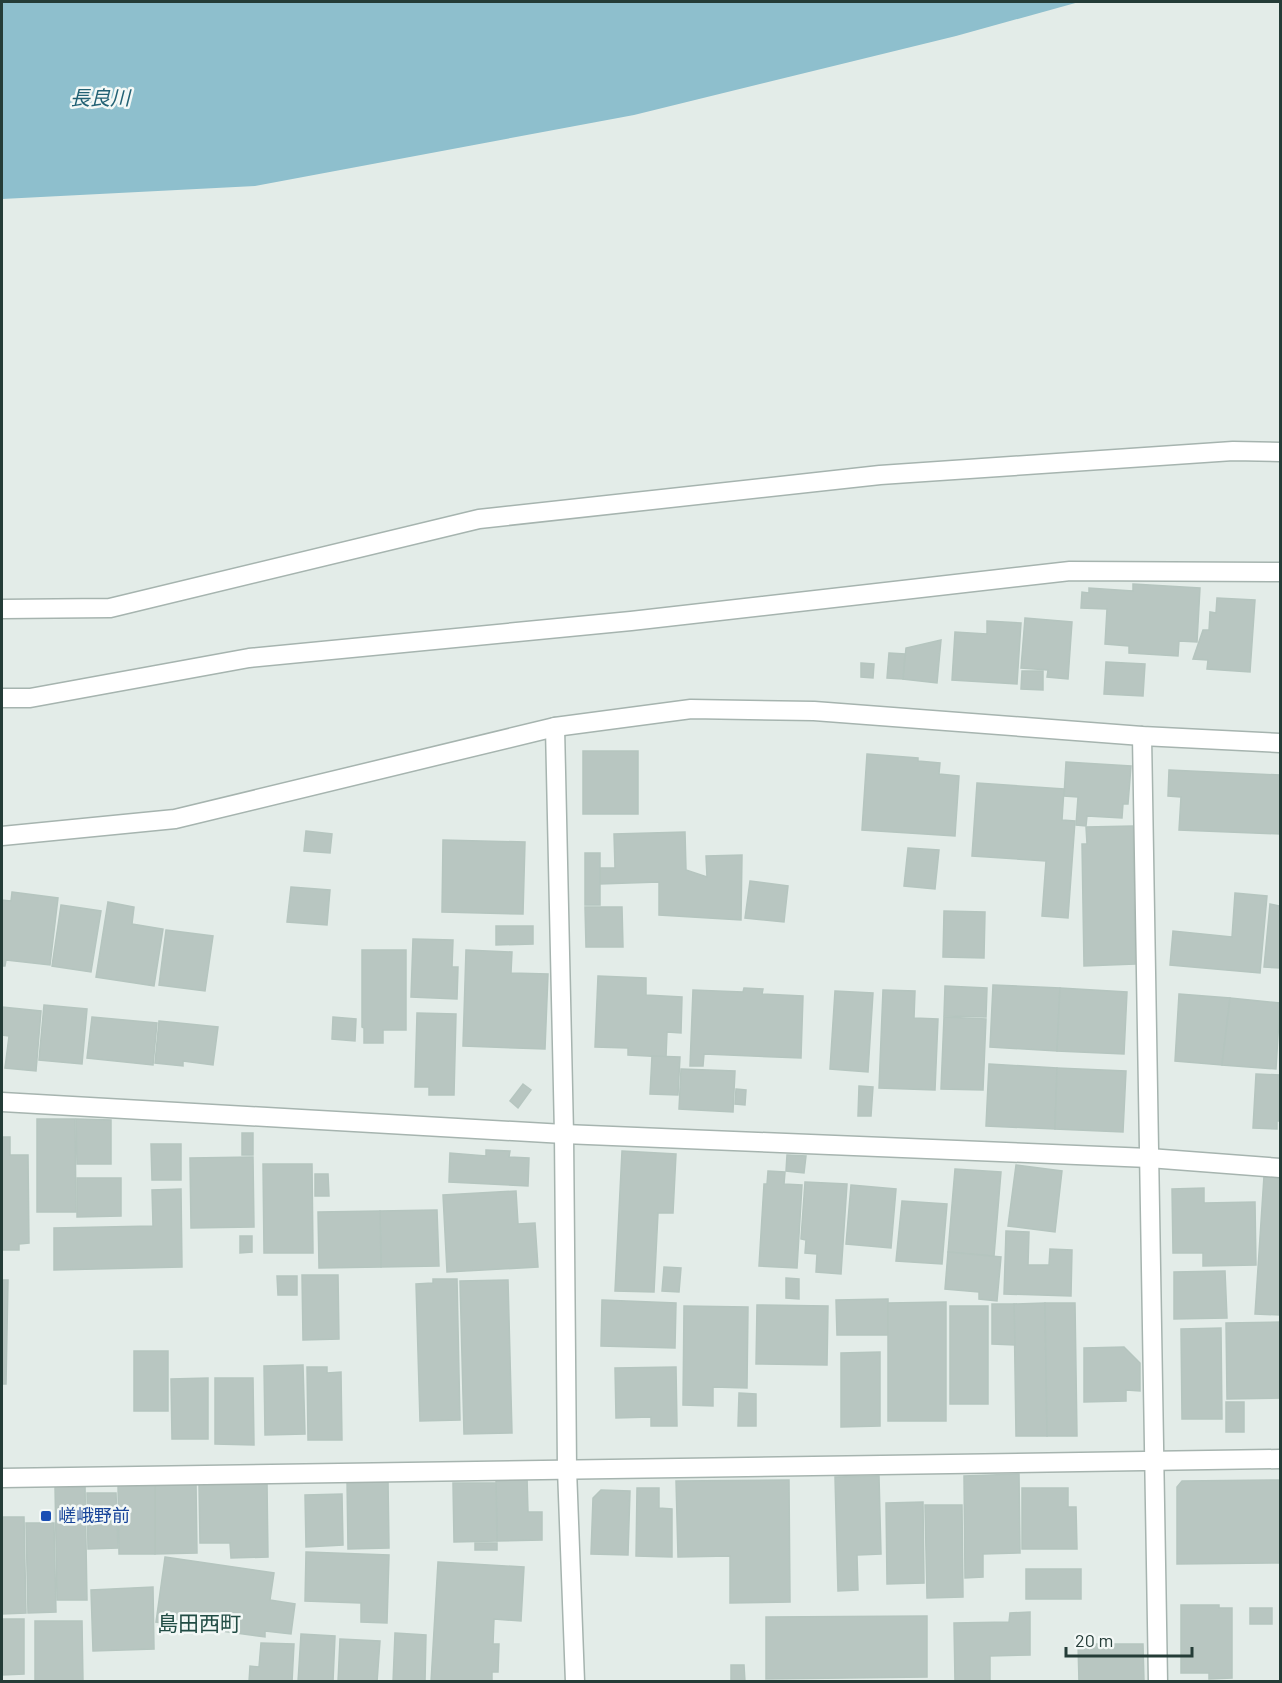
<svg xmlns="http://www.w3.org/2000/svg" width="1282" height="1683" viewBox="0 0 1282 1683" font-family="Barlow,'Noto Sans JP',sans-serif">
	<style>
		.water { fill: #8ebfcd }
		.building { fill: #b8c6c1; stroke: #b5c5bf; stroke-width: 1.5 }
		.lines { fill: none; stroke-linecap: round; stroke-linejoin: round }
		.minor-casing { stroke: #a6b4af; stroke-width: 21 }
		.tertiary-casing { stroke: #a6b4af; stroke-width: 21 }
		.minor { stroke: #fff; stroke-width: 18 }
		.tertiary { stroke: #fff; stroke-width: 18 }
		.transit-dot { fill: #1a4fb4; stroke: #f3f8f6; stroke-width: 2 }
		.labels { text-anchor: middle; stroke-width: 5; stroke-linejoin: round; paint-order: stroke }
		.transit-label { font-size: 18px; fill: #164399; stroke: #f3f8f6; text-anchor: start }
		.water-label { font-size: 20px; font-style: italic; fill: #226174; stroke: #f3f8f6 }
		.quarter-label { font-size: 21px; fill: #214c44; stroke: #f3f8f6 }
	</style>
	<rect width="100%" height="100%" fill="#e3ece8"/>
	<path class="water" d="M2,2h1077l-123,34 -322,79 -379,71 -253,13z"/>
	<g class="building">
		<path d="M1133,584l67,4 -3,54 -18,-1 -1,15 -49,-3v-7l-24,-2 2,-35 -26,-1 1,-16 7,1v-5l44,3z"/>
		<path d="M1217,598l38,2 -5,72 -43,-3 1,-9 -15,-1 10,-29h6l1,-18 6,1z"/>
		<path d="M1025,618l47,4 -4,57 -21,-2 1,-7 -27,-2z"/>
		<path d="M987,621l34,2 -4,61 -65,-4 3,-48 32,2z"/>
		<path d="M941,640l-4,43 -34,-4 3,-31z"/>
		<path d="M889,653l16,1 -2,25 -16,-1z"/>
		<path d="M1106,662l39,2 -2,32 -39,-2z"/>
		<path d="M861,663l13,1 -1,14 -12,-1z"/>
		<path d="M1022,671h21v19l-22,-1z"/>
		<rect x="583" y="751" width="55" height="63"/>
		<path d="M867,754l51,4v3l22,2 -1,11 20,2 -4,60 -93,-6z"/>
		<path d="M1066,762l65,4 -3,38h-5l-1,14 -35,-2 -1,10 -10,-1 2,-28 -14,-1z"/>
		<path d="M1169,770l111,5v59l-101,-4 2,-33 -13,-1z"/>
		<path d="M977,783l87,6 -2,31 13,1 -7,97 -26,-2 4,-55 -74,-5z"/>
		<path d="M1133,826l2,138 -51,2 -2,-122h5l-1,-17z"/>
		<path d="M306,831l26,3 -2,19 -26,-2z"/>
		<path d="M685,832l1,38 21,7 -1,-21 36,-1 -1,65 -82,-5v-33l-59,2v-16h15l-1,-34z"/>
		<path d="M443,840l82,2 -2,72 -81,-2z"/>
		<path d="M908,848l31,2 -4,39 -31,-3z"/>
		<rect x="585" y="853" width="15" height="52"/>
		<path d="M750,881l38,5 -4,36 -39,-4z"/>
		<path d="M291,887l39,3 -3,35 -40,-3z"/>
		<path d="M12,892l46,6 -8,67 -44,-5 -1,6h-3v-66l9,1z"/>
		<path d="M1235,893l32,3 -7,77 -90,-8 3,-34 59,6z"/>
		<path d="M108,902l26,5 -2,17 31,5 -9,57 -58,-9z"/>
		<path d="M1270,904l10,2v62l-16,-1z"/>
		<path d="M61,905l40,6 -10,61 -39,-6z"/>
		<path d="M585,907h37l1,40h-37z"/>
		<path d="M944,911l41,1 -1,46 -41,-1z"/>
		<path d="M496,926h37v18l-37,1z"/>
		<path d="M166,930l47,6 -8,55 -46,-6z"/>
		<path d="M413,939l40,1 -1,27h6l-1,32 -46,-2z"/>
		<path d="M362,950h44v80h-23v13h-19v-15l-2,-1z"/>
		<path d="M466,950l46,2 -1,21 37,1 -3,75 -82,-3z"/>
		<path d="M598,976l48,2v17l36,2 -1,36 -14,-1 -1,25 -38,-2v-7l-33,-1z"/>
		<path d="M993,985l67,3 -3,63 -67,-4z"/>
		<path d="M945,986l42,2 -1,29 -42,-1z"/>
		<path d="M744,988l19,1 -1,5 41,2 -2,62 -97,-4 -1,12h-13l3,-76 50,2z"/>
		<path d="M1060,988l67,4 -3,62 -67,-3z"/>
		<path d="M883,990l32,1 -1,27 24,1 -3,71 -56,-2z"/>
		<path d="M835,991l38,2 -5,79 -38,-3z"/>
		<path d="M1179,994l51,4 -8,67 -47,-4z"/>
		<path d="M1230,998l50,5 -4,66 -54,-4z"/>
		<path d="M44,1005l43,4 -5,55 -43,-4z"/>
		<path d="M2,1007l39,4 -5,60 -31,-3 4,-32 -7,-1z"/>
		<path d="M417,1013l39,1 -2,81h-25v-8h-14z"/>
		<path d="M92,1017l65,6 -4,42 -66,-7z"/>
		<path d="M333,1017l23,2 -1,22 -23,-2z"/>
		<path d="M944,1017l42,2 -3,71 -42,-1z"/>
		<path d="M159,1021l59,6 -5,38 -30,-4v5l-28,-3z"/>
		<path d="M652,1056l28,1 -2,38 -28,-1z"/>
		<path d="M989,1064l68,4 -2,61 -69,-3z"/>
		<path d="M1057,1068l69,3 -3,61 -68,-3z"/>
		<path d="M681,1069l54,2 -2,41 -54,-3z"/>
		<path d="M1256,1074l24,1v46h-3v8l-24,-1z"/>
		<path d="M523,1084l8,6 -13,18 -8,-7z"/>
		<path d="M859,1086l14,1 -2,29h-13z"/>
		<path d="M736,1089l10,1 -1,15 -10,-1z"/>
		<path d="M37,1119h38l1,93h-39z"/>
		<path d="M76,1119l35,1v44h-34z"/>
		<rect x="242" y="1133" width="11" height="22"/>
		<path d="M2,1137h8v18h18l1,88 -10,1v6h-17z"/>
		<path d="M151,1144h30v36h-29z"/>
		<path d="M486,1150l24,1 -1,6 20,1 -1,28 -79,-4 1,-29 36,3z"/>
		<path d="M622,1151l54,3 -3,59h-15l-4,79 -39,-1z"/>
		<path d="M787,1155l19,1 -2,17 -18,-2z"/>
		<path d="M253,1157l1,70 -63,1 -1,-70z"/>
		<path d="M263,1164h49l1,89h-49z"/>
		<path d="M1016,1165l46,6 -7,61 -47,-6z"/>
		<path d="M955,1169l46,3 -7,84 -46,-4z"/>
		<path d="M768,1171l17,1 -1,12 18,1 -5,83 -38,-2 5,-82h3z"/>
		<path d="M315,1174h13l1,22h-14z"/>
		<path d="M1264,1176l16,1v138l-25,-1z"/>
		<path d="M77,1178h44v38l-44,1z"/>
		<path d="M805,1182l42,2 -6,90 -25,-2 1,-18 -12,-1 1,-13 -5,-1z"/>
		<path d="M851,1185l45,4 -5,59 -45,-4z"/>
		<path d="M1204,1188v15l51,-1 1,63 -53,1v-13h-30l-1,-64z"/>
		<path d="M181,1189l1,78 -128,3v-42l99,-2 -1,-36z"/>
		<path d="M516,1191l2,33 17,-1 3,44 -91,5 -4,-77z"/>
		<path d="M902,1201l45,3 -5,60 -46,-3z"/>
		<path d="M437,1210l2,56 -58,1 -1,-56z"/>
		<path d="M380,1211l1,56 -62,1 -1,-56z"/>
		<path d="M1006,1231l23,1 -1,33h21l1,-16 22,1 -1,46 -67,-2z"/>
		<path d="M240,1236h12v16l-12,1z"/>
		<path d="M948,1252l53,5 -4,44 -18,-2v-7l-34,-3z"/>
		<path d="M664,1267l17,1 -2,24 -17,-1z"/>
		<path d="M1225,1271l2,47 -53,1v-47z"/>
		<path d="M302,1275h36l1,64 -36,1z"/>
		<path d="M277,1276h20v19h-19z"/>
		<path d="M786,1278l13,1v20l-13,-1z"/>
		<path d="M433,1279h24l3,141 -40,1 -4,-137 17,-1z"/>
		<path d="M2,1280h6l-2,104h-4z"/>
		<path d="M508,1280l4,153 -48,1 -4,-153z"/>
		<path d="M888,1299v36h-51l-1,-35z"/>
		<path d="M602,1300l74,3 -1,45 -74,-2z"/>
		<path d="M946,1302v119h-58v-118z"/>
		<path d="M1045,1303l2,133h-31l-2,-132z"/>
		<path d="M1045,1303h30l2,133h-30z"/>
		<path d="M992,1304h22l1,41 -23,-1z"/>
		<path d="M757,1305l71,1 -1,59 -71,-1z"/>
		<path d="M684,1306l64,1 -1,81 -34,-1v19l-30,-1z"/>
		<rect x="950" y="1306" width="38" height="98"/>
		<path d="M1280,1322v76l-53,1 -1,-76z"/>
		<path d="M1221,1328l1,91h-40l-1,-90z"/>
		<path d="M1124,1347l16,16v28l-14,-1v11l-42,1v-54z"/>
		<rect x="134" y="1351" width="34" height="60"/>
		<path d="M880,1352v74l-39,1v-74z"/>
		<path d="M303,1365l2,69 -40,1 -1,-69z"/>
		<path d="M307,1367h20v6l14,-1 1,68h-34z"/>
		<path d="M676,1367l1,59h-26v-9l-35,1 -1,-50z"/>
		<path d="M208,1378v61h-36l-1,-60z"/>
		<path d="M215,1378h38l1,67 -39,-1z"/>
		<path d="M739,1393l17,1v32h-18z"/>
		<rect x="1226" y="1402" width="18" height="30"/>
		<path d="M1019,1474l1,79 -37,1v23l-18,1 -1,-102z"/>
		<path d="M879,1476l2,78 -24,1 1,35 -20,1 -3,-114z"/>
		<path d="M496,1477h31l1,35h14v28l-45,1z"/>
		<path d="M347,1480h41l1,68 -41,1z"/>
		<path d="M789,1480l1,122 -60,1v-47l-52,1 -2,-76z"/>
		<path d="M1280,1480v83l-103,1v-77l5,-6z"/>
		<path d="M267,1482l1,75 -37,1 -1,-15h-30l-1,-59z"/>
		<path d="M196,1483l1,70 -42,1v-70z"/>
		<path d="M453,1483h43l1,58 -43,1z"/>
		<path d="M118,1484h37v70h-36z"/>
		<path d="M85,1485l2,115h-30l-2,-114z"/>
		<path d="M637,1488h22v20l13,1v48l-36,-1z"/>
		<path d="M1022,1488h46v19h8l1,42h-55z"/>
		<path d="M601,1490l29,1 -2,64 -37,-1 2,-56z"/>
		<path d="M87,1493h29l2,55 -30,1z"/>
		<path d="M342,1494l1,51 -37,2 -1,-52z"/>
		<path d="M923,1502l1,81 -37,1 -1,-81z"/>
		<path d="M925,1505h37l1,92 -36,1z"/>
		<path d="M2,1517h22l2,96 -24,1z"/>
		<path d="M26,1523h28l2,89 -28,1z"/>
		<rect x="475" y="1543" width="22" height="7"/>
		<path d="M306,1552l83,3 -2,68 -26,-1v-19l-56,-2z"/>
		<path d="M165,1557l109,16 -4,27 25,4 -4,30 -26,-3v6l-109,-15z"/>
		<path d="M438,1562l86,5 -3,54 -27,-2 -1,25h6l-1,28h-6v10h-61z"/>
		<rect x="1026" y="1569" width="55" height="30"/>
		<path d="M153,1587l1,62 -61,2 -2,-61z"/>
		<path d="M1181,1605h38v3h13v70l-23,1v-6h-28z"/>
		<rect x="1250" y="1608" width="22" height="16"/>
		<path d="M1030,1612v43l-40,1v26h-35l-1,-59 55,-1 1,-9z"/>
		<path d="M927,1616v61l-161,2v-62z"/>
		<path d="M2,1619h22v55l-22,1z"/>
		<path d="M35,1621h47l1,61h-48z"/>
		<path d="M395,1633l31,2 -1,47h-32z"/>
		<path d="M301,1634l34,2 -2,46h-35z"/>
		<path d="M340,1639l40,2 -3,41h-39z"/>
		<path d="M261,1643l33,1 -2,38h-43l1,-16 9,1z"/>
		<path d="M1078,1644h65l1,38h-65z"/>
		<path d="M731,1665h13l1,17h-14z"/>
	</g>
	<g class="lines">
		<g class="minor-casing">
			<g id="minor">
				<path d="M2,609l108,-1 369,-89 401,-44 353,-24 47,1"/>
				<path d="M2,698h28l219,-40 382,-37 439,-50 210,1"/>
				<path d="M555,727l9,407 3,335 8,213"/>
				<path d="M1142,736l16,946"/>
				<path d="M2,1102l562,32 585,24 131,10"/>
				<path d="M2,1478l1278,-19"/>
			</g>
		</g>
		<g class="tertiary-casing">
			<path id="tertiary" d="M2,836l173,-17 380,-92 136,-18 123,2 328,25 138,7"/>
		</g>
		<use href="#minor" class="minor"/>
		<use href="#tertiary" class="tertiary"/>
	</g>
	<rect class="transit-dot" x="40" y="1510" width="12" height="12" rx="3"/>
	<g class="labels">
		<g class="transit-label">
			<text x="58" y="1522">嵯峨野前</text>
		</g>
		<g class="water-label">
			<text x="100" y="105">長良川</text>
		</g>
		<g class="quarter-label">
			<text x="199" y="1631">島田西町</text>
		</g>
	</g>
	<rect width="1282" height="1683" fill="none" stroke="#243c37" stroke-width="6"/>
	<path d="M1066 1647v9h126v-9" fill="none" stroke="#243c37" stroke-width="3"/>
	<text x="1075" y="1647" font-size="18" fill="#243c37" stroke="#f3f8f6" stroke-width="4.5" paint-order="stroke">20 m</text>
</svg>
